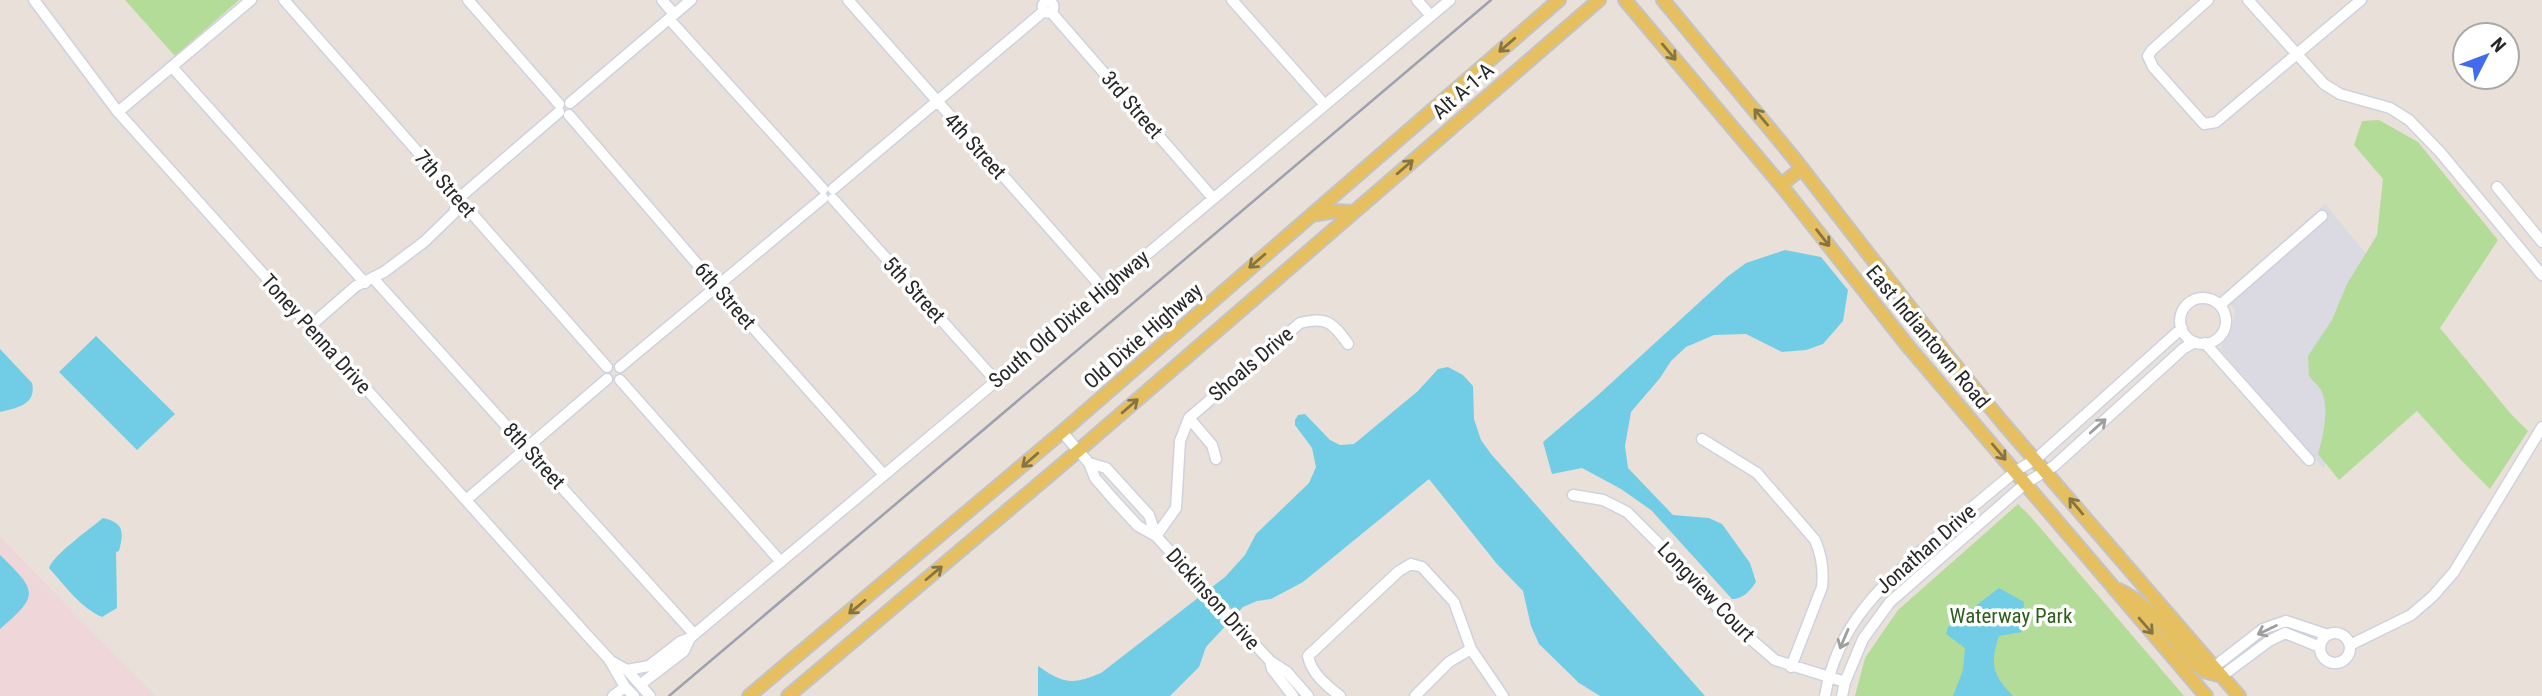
<svg xmlns="http://www.w3.org/2000/svg" width="2542" height="696" font-family="'Roboto Condensed',sans-serif">
  <style>
    .industrial { fill: #dbd9e1 }
    .medical { fill: #efd6d9 }
    .green { fill: #b3dc98 }
    .water { fill: #71cde5 }
    .lines { fill: none; stroke-linecap: round; stroke-linejoin: round }
    .minor-casing { stroke: #ced2df; stroke-width: 13 }
    .major-casing { stroke: #c3c3c3; stroke-width: 16 }
    .minor { stroke: #fff; stroke-width: 10 }
    .major { stroke: #e6c060; stroke-width: 12 }
    .rail { stroke: #9ca0b0; stroke-width: 2.5 }
    .oneway { stroke: #867444 }
    .oneway2 { stroke: #9e9e9e }
    .labels { text-anchor: middle; stroke-width: 7; stroke-linejoin: round; paint-order: stroke }
    .street-label { font-size: 21px; fill: #272727; stroke: #fff }
    .park-label { font-size: 21px; fill: #2e5d1d; stroke: #fff }
  </style>
  <rect width="100%" height="100%" fill="#e9e1d9"/>
  <path class="industrial" d="M2325 204 2374 263 2324 469 2220 349 2232 328 2235 311 2224 294Z"/>
  <path class="medical" d="M0 537 155 696H0Z"/>
  <path class="green" d="M125 0H239L175 56Z
    M2379 120 2418 142 2498 240 2440 328 2511 414 2528 431 2490 489 2461 460 2417 411 2339 480 2318 454C2323 437 2330 406 2321 390 2318 385 2312 380 2309 376L2308 356 2332 320 2347 284 2377 235 2383 179 2354 145 2362 121Z
    M2018 504 2030 516 2184 696H1855L1865 658 1898 610Z"/>
  <path class="water" d="M1785 250 1821 257 1848 290 1843 321 1823 344 1806 350 1782 352 1746 334 1714 335 1686 347 1671 361 1660 378 1631 412 1625 446 1628 468 1673 515 1709 518 1722 524 1750 563 1756 582C1750 591 1743 599 1732 599L1651 510 1621 489 1582 468 1552 474 1543 442 1597 396 1727 277 1746 263Z
    M96 336 175 414 137 450 59 372Z
    M0 349 32 383C37 405 16 408 0 412Z
    M1448 367 1463 375 1473 386 1474 419 1481 440 1491 454 1705 696H1600L1579 683 1539 644 1531 626 1523 591 1497 564 1429 479 1303 582 1271 599 1257 601 1243 607 1206 647 1199 667 1170 696H1038V666C1064 684 1072 685 1101 673L1225 577 1245 555 1256 534 1309 483 1316 467 1312 448 1295 425V420L1298 415 1305 414 1330 440 1340 445 1354 444 1418 391 1438 369Z
    M103 518C124 523 124 531 119 551L116 552 117 608 102 617C81 608 64 585 49 568 53 555 91 528 103 518Z
    M0 555C37 591 40 595 0 629Z
    M1999 588 2024 602 2022 632 1999 636C1990 664 1992 674 2013 696H1953L1963 670 1965 648 1946 634 1948 627Z"/>
  <g class="lines">
    <g class="minor-casing">
      <path id="minor" d="M34 0 118 112 586 634 609 659 625 687 634 696
        M284 0 607 367
        M468 0 559 104
        M662 0 674 14
        M848 0 1104 290
        M1232 0 1325 105
        M1417 0 1431 16
        M2208 0 2152 50 2148 56 2153 67 2204 124 2216 122 2361 0
        M2248 0 2324 84 2340 94 2390 108 2409 120 2440 152 2542 275
        M1042.5 7a5.5 5.5 0 1 1 11 0a5.5 5.5 0 1 1-11 0Z
        M1051 12 1212 197
        M669 19 823 189
        M173 68 365 283
        M570 103 691 0
        M118 112 251 0
        M569 115 717 287 884 475
        M2497 187 2542 242
        M833 189 1044 11
        M833 199 996 381
        M373 278 694 634
        M2180 321a23 23 0 1 1 46 0a23 23 0 1 1-46 0Z
        M2220 305 2322 216
        M309 327 356 286 384 272 424 242 454 213 458 199 559 112
        M2205 343 2309 460
        M620 367 823 198
        M620 380 781 562
        M1189 418 1212 445 1216 459
        M1062 432 1089 463 1095 478 1114 500 1138 526 1156 536 1270 661 1287 672 1308 696
        M1702 439 1757 473 1815 540C1822 556 1824 570 1822 587L1791 667
        M1089 463 1106 468 1149 515 1156 536
        M1573 495 1603 500 1627 512 1669 554 1730 621 1775 660 1845 682
        M466 500 607 379
        M1156 536 1176 508 1180 441 1189 418 1300 323C1327 316 1333 323 1348 344
        M2320 648a15 15 0 1 1 30 0a15 15 0 1 1-30 0Z
        M2350 645 2411 615 2433 596 2454 572 2542 427
        M609 660 627 670 650 696
        M1270 661 1272 669 1293 696
        M2214 667 2263 629 2286 621 2328 635
        M627 670 649 666 680 642 690 638 1450 0
        M2222 676 2269 641 2285 633 2320 647
        M641 684 684 651 690 638
        M613 696 625 687
        M1340 696C1327 686 1311 673 1308 656L1399 571 1411 564 1422 567 1454 602 1471 649 1503 696
        M1415 696 1449 662 1471 649
        M1825 696C1837 623 1884 583 1937 537 1963 515 1989 493 2016 471L2036 459 2182 328
        M1842 696 1845 682 1863 639 1890 602 2026 483 2054 466 2184 348 2195 342"/>
    </g>
    <g class="major-casing">
      <path id="major" d="M1625 0 1781 185 1907 345 2206 696
        M1663 0 1793 157 1947 355 2003 423 2239 696
        M1781 185 1802 168
        M1312 215 1335 211 1353 212
        M2119 590C2151 605 2172 638 2196 665L2204 671 2222 676
        M749 696 1062 432 1559 0
        M788 696 1078 451 1599 0"/>
    </g>
    <use href="#minor" class="minor"/>
    <use href="#major" class="major"/>
    <path class="rail" d="M669 696 1491 0"/>
  </g>
  <defs><path id="oneway-shaft" d="M-6 0H5M1.5-3L5.5 0L1.5 3" fill="none" stroke-width="1.6" stroke-linecap="round" stroke-linejoin="round" transform="scale(1.75)"/></defs>
  <g class="oneway">
    <use href="#oneway-shaft" transform="translate(1507 45) rotate(139)"/>
    <use href="#oneway-shaft" transform="translate(1669 52) rotate(50)"/>
    <use href="#oneway-shaft" transform="translate(1761 117) rotate(-130)"/>
    <use href="#oneway-shaft" transform="translate(1405 167) rotate(-41)"/>
    <use href="#oneway-shaft" transform="translate(1823 238) rotate(52)"/>
    <use href="#oneway-shaft" transform="translate(1257 261) rotate(139)"/>
    <use href="#oneway-shaft" transform="translate(1130 406) rotate(-41)"/>
    <use href="#oneway-shaft" transform="translate(1999 452) rotate(50)"/>
    <use href="#oneway-shaft" transform="translate(1030 460) rotate(139)"/>
    <use href="#oneway-shaft" transform="translate(2076 506) rotate(-130)"/>
    <use href="#oneway-shaft" transform="translate(934 573) rotate(-40)"/>
    <use href="#oneway-shaft" transform="translate(857 607) rotate(140)"/>
    <use href="#oneway-shaft" transform="translate(2146 626) rotate(49)"/>
  </g>
  <g class="oneway2">
    <use href="#oneway-shaft" transform="translate(2098 426) rotate(-42)"/>
    <use href="#oneway-shaft" transform="translate(2267 630) rotate(154)"/>
    <use href="#oneway-shaft" transform="translate(1844 639) rotate(113)"/>
  </g>
  <g class="labels">
    <g class="street-label">
      <text transform="translate(1463 91) rotate(-41)" y="7">Alt A-1-A</text>
      <text transform="translate(1132 105) rotate(49)" y="7">3rd Street</text>
      <text transform="translate(975 146) rotate(48)" y="7">4th Street</text>
      <text transform="translate(445 184) rotate(49)" y="7">7th Street</text>
      <text transform="translate(914 290) rotate(48)" y="7">5th Street</text>
      <text transform="translate(725 296) rotate(49)" y="7">6th Street</text>
      <text transform="translate(1069 319) rotate(-40)" y="7">South Old Dixie Highway</text>
      <text transform="translate(316 334) rotate(48)" y="7">Toney Penna Drive</text>
      <text transform="translate(1143 336) rotate(-41)" y="7">Old Dixie Highway</text>
      <text transform="translate(1928 337) rotate(50)" y="7">East Indiantown Road</text>
      <text transform="translate(1251 364) rotate(-40)" y="7">Shoals Drive</text>
      <text transform="translate(534 456) rotate(48)" y="7">8th Street</text>
      <text transform="translate(1926 549) rotate(-41)" y="7">Jonathan Drive</text>
      <text transform="translate(1706 592) rotate(46)" y="7">Longview Court</text>
      <text transform="translate(1213 599) rotate(48)" y="7">Dickinson Drive</text>
    </g>
    <g class="park-label">
      <text x="2011" y="623">Waterway Park</text>
    </g>
  </g>
  <g transform="translate(2486 56) rotate(48)"><circle r="33" fill="#ffffff" stroke="#a9a9a9" stroke-width="2"/>
  <path d="M0-5L12 26L0 18L-12 26Z" fill="#426bed"/>
  <text y="-10" font-size="19" font-weight="bold" text-anchor="middle" fill="#272727">N</text>
  </g>
</svg>
